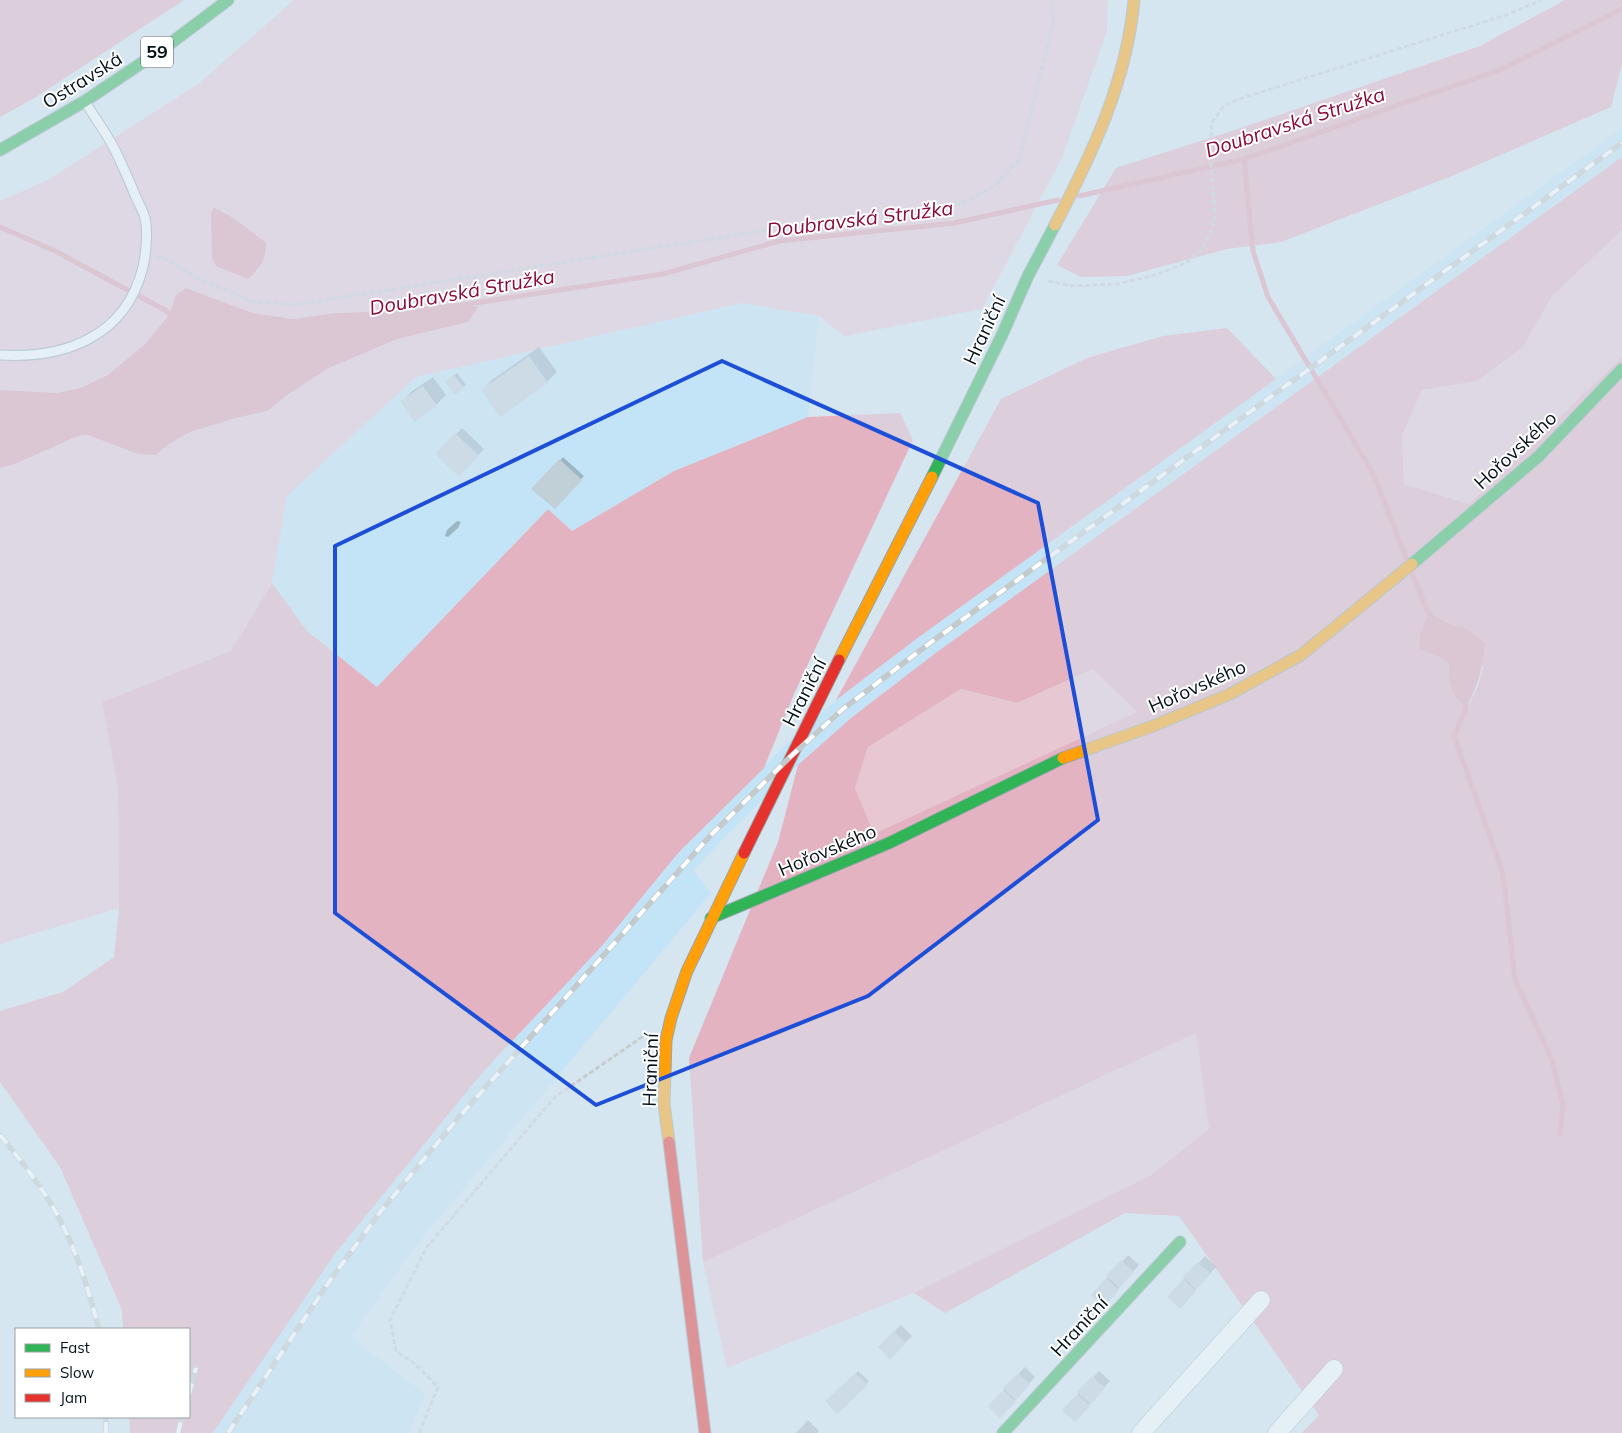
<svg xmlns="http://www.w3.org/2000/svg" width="1622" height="1433" font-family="Mulish,sans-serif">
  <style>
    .built { fill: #c3e4f6 }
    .green { fill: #e7c8d2; fill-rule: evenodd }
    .forest { fill: #e4b3c1; fill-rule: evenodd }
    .water { fill: #e2a0af }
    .shadow { fill: #0003 }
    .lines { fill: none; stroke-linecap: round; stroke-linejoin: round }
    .stream { stroke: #e2a0af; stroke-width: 5 }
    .building { fill: #c1cfd7 }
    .lane-casing { stroke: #97a5ad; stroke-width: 11 }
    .street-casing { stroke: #97a5ad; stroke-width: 19 }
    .fast-casing { stroke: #97a5ad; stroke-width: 13 }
    .slow-casing { stroke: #97a5ad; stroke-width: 13 }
    .jam-casing { stroke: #97a5ad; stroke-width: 13 }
    .path { stroke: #c8ccd0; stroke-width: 3; stroke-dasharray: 5 2.5; stroke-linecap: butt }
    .lane { stroke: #f9fbfd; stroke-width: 9 }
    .street { stroke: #f9fbfd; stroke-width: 18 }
    .fast { stroke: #30b455; stroke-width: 11 }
    .slow { stroke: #ff9f0a; stroke-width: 11 }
    .jam { stroke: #e5322d; stroke-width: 11 }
    .rail-casing { stroke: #c4c9cb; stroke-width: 5.5 }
    .rail { stroke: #fff; stroke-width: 4; stroke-dasharray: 11; stroke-linecap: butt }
    .marked { fill: none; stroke: #1d4ed8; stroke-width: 4; stroke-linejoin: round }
    .labels { text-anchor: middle; stroke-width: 4; stroke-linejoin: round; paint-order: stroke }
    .shield { fill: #fff; stroke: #505a5e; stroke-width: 1 }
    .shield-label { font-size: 18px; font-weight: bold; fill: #051319 }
    .street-label { font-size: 19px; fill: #051319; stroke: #fff }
    .water-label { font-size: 20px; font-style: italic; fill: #890d38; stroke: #fff }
  </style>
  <rect width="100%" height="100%" fill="#d6e6f0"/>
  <path class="built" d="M1622 128V157L933 655 851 718 798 765 718 844 694 871 711 893 415 1247 351 1337 425 1394 409 1433H213L334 1255 482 1073 601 947 679 852 782 748 836 700 919 637Z
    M742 303 819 316 808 417 674 471 572 531 548 509 377 687 307 631 272 583 287 496 416 377Z"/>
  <path class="green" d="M294 0H1108L1107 31 1062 158 982 309 844 336 819 316 742 303 416 377 287 496 272 583 231 651 102 702 118 788 119 908 0 944V468L15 464 78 436 88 435 138 454 156 455 169 444 190 432 236 418 267 411 290 393 329 368 397 339 467 322 390 311 336 313 293 319 253 313 186 288 176 295 169 315 145 344 108 375 83 387 58 393 0 390V201L48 180 198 84ZM223 210 231 218 266 243 267 250 257 272 212 258 211 213Z
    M1622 230V357L1469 504 1404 484 1402 435 1422 390 1477 381 1523 347 1552 296Z
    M1093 669 1138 712 874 835 855 788 868 747 961 689 1017 703Z
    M1196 1033 1209 1129 1151 1175 914 1293 727 1368 703 1262Z"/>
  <path class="forest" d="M0 0H184L33 99 0 117Z
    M1565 0H1622V64L1611 107 1452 176 1281 242 1227 249 1127 276 1081 277 1057 265 1116 168 1235 130 1480 46Z
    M1622 157V230L1552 296 1523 347 1477 381 1422 390 1402 435 1404 484 1469 504 1622 357V1433H1302L1319 1415 1179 1216 1125 1213 945 1313 914 1293 1151 1175 1209 1129 1196 1033 703 1262 689 1058 778 842 798 765 851 718 933 655ZM1434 616 1451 625 1466 628 1483 667 1478 686 1467 708C1453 695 1447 684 1449 664L1442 658ZM1093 669 1137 712 874 834 855 788 868 747 961 689 1017 703Z
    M1227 328 1276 379 919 637 836 700 1001 399 1087 358 1163 336Z
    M900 413 913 440 794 694 764 768 679 852 601 947 482 1073 334 1255 213 1433H130L129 1417H189V1329H123L122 1310 60 1167 0 1082V1011L63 992 114 957 119 908 118 788 102 702 231 651 272 583 307 631 377 687 548 509 572 531 674 471 808 417Z"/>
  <path class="water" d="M214 208C226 211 255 234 266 243 267 258 259 270 248 279L216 266 212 258 211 213Z
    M186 288 253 313 293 319 336 313 390 311 457 303 478 307 468 322 397 339 329 368 290 393 267 411 236 418 190 432 169 444 156 455 138 454 88 435 78 436 15 464 0 468V390L58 393 83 387 108 375 145 344 169 315 176 295Z
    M1435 616 1451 625 1466 628 1485 643C1482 671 1479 683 1466 708 1452 693 1447 686 1449 664L1442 658 1419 649 1421 633 1426 619Z"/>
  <path class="shadow" d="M539 347 557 372 547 382 482 390 492 380Z
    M457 373 466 385 463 387 450 378Z
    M433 377 446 395 436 405 402 401 412 391Z
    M462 428 484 449 459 475 437 454Z
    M563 457 584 476 555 507 533 489Z
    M457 521 461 522 458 528 448 537 445 536 447 530Z
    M1128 1255 1139 1265 1104 1305 1092 1295Z
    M1205 1256 1216 1267 1180 1307 1169 1296Z
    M901 1325 912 1336 890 1358 879 1347Z
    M1025 1367 1035 1377 1000 1417 990 1406Z
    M858 1371 869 1381 853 1399 847 1383Z
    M1099 1371 1110 1381 1075 1420 1064 1410Z
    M808 1420 819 1431 817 1433H796Z"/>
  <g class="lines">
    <path class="stream" d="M1244 159 1253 251 1268 297 1374 475 1406 558
      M1079 196 1244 159 1502 69 1622 9
      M0 227 53 250 165 310 174 319
      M462 305 663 274 779 241 954 223 1058 200
      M1413 575 1426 608 1435 622
      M1466 704V708L1454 736 1503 873 1515 979 1552 1060 1563 1105 1560 1134"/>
  </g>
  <path class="building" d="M529 356 548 383 500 417 481 390Z
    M454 375 464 388 455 395 445 381Z
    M423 386 437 406 414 422 400 401Z
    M455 433 479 456 459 477 435 454Z
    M559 459 582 480 555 509 531 489Z
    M1121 1260 1134 1272 1119 1287 1106 1276Z
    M1197 1262 1211 1274 1196 1289 1183 1277Z
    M1106 1278 1119 1290 1104 1307 1091 1295Z
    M1183 1279 1196 1291 1180 1309 1167 1297Z
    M894 1331 906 1343 890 1360 878 1347Z
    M855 1373 868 1385 837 1414 825 1401Z
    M1018 1373 1030 1384 1016 1400 1003 1388Z
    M1092 1376 1105 1388 1091 1404 1077 1392Z
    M1003 1390 1016 1402 1000 1418 988 1406Z
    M1077 1394 1090 1406 1075 1422 1062 1410Z"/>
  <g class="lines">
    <g class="lane-casing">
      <path id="lane" d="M0 355C66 359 126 336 143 267 146 254 148 231 145 218 142 208 136 199 133 190 127 176 121 162 114 148 106 133 95 118 86 103"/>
    </g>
    <g class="street-casing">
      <path id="street" d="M1141 1433 1261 1300
        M1277 1433 1334 1369"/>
    </g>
    <g class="fast-casing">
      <path id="fast" d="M0 150 85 101 167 46 228 0
        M932 477 1002 335 1028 276 1055 225
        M1412 564 1539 456 1622 369
        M711 918 889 843 1063 758
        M1003 1433 1180 1242"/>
    </g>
    <g class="slow-casing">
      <path id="slow" d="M1055 225C1092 154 1127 81 1134 0
        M839 660 932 477
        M1063 758 1153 726 1230 694 1301 655 1412 564
        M669 1142 664 1104 666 1040 671 1018 687 971 744 853"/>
    </g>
    <g class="jam-casing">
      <path id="jam" d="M744 853 839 660
        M669 1142 705 1433"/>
    </g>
    <path class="path" d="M156 256 161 257 200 279 250 301 294 305 786 227 961 204 995 186 1019 160 1054 19 1051 0
      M1048 281 1071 286 1117 284 1156 275 1186 263 1201 250 1211 232 1215 215 1210 151 1212 122 1224 106 1239 99 1509 14 1541 0
      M419 1433 438 1387 415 1364 396 1351 390 1320 427 1247 555 1097 645 1035"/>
    <use href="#lane" class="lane"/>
    <use href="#street" class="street"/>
    <use href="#fast" class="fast"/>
    <use href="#slow" class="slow"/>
    <use href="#jam" class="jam"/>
    <g class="rail-casing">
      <path id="rail" d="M0 1135C22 1162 44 1189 60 1220 78 1254 89 1292 99 1329
        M189 1394 196 1368
        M106 1433V1417
        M178 1433 182 1417
        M228 1433 331 1279 381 1211 459 1117 710 836 790 757 843 709 926 646 1622 143"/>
    </g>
    <use href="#rail" class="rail"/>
  </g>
  <path d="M0 0H1622V1433H0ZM722 361 1038 503 1098 820 868 996 596 1105 335 913V546Z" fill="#d6e6f0" fill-opacity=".55" fill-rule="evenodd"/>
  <path class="marked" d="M722 361 1038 503 1098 820 868 996 596 1105 335 913V546Z"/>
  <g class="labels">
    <rect class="shield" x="141" y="36.5" width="32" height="31" rx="4"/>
    <g class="shield-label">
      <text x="157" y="58">59</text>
    </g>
    <g class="street-label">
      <text transform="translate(82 80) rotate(-32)" y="7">Ostravská</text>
      <text transform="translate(984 330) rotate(-65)" y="7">Hraniční</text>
      <text transform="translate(1515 450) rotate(-43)" y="7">Hořovského</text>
      <text transform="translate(1197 686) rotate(-24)" y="7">Hořovského</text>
      <text transform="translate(804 692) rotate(-63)" y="7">Hraniční</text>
      <text transform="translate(827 850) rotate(-23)" y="7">Hořovského</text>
      <text transform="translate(650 1070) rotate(-88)" y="7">Hraniční</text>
      <text transform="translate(1079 1326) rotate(-47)" y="7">Hraniční</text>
    </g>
    <g class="water-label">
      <text transform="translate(1295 122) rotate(-18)" y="7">Doubravská Stružka</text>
      <text transform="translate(860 219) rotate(-7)" y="7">Doubravská Stružka</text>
      <text transform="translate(462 292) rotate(-10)" y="7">Doubravská Stružka</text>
    </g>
  </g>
  <rect x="15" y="1328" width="175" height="90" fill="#ffffff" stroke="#9ba1a3"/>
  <rect x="25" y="1344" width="25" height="8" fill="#30b455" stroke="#9ba1a3"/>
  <text x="60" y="1353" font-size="15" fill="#051319">Fast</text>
  <rect x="25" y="1369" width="25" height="8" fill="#ff9f0a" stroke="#9ba1a3"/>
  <text x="60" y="1378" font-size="15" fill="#051319">Slow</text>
  <rect x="25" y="1394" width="25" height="8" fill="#e5322d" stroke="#9ba1a3"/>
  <text x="60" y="1403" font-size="15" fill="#051319">Jam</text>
</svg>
